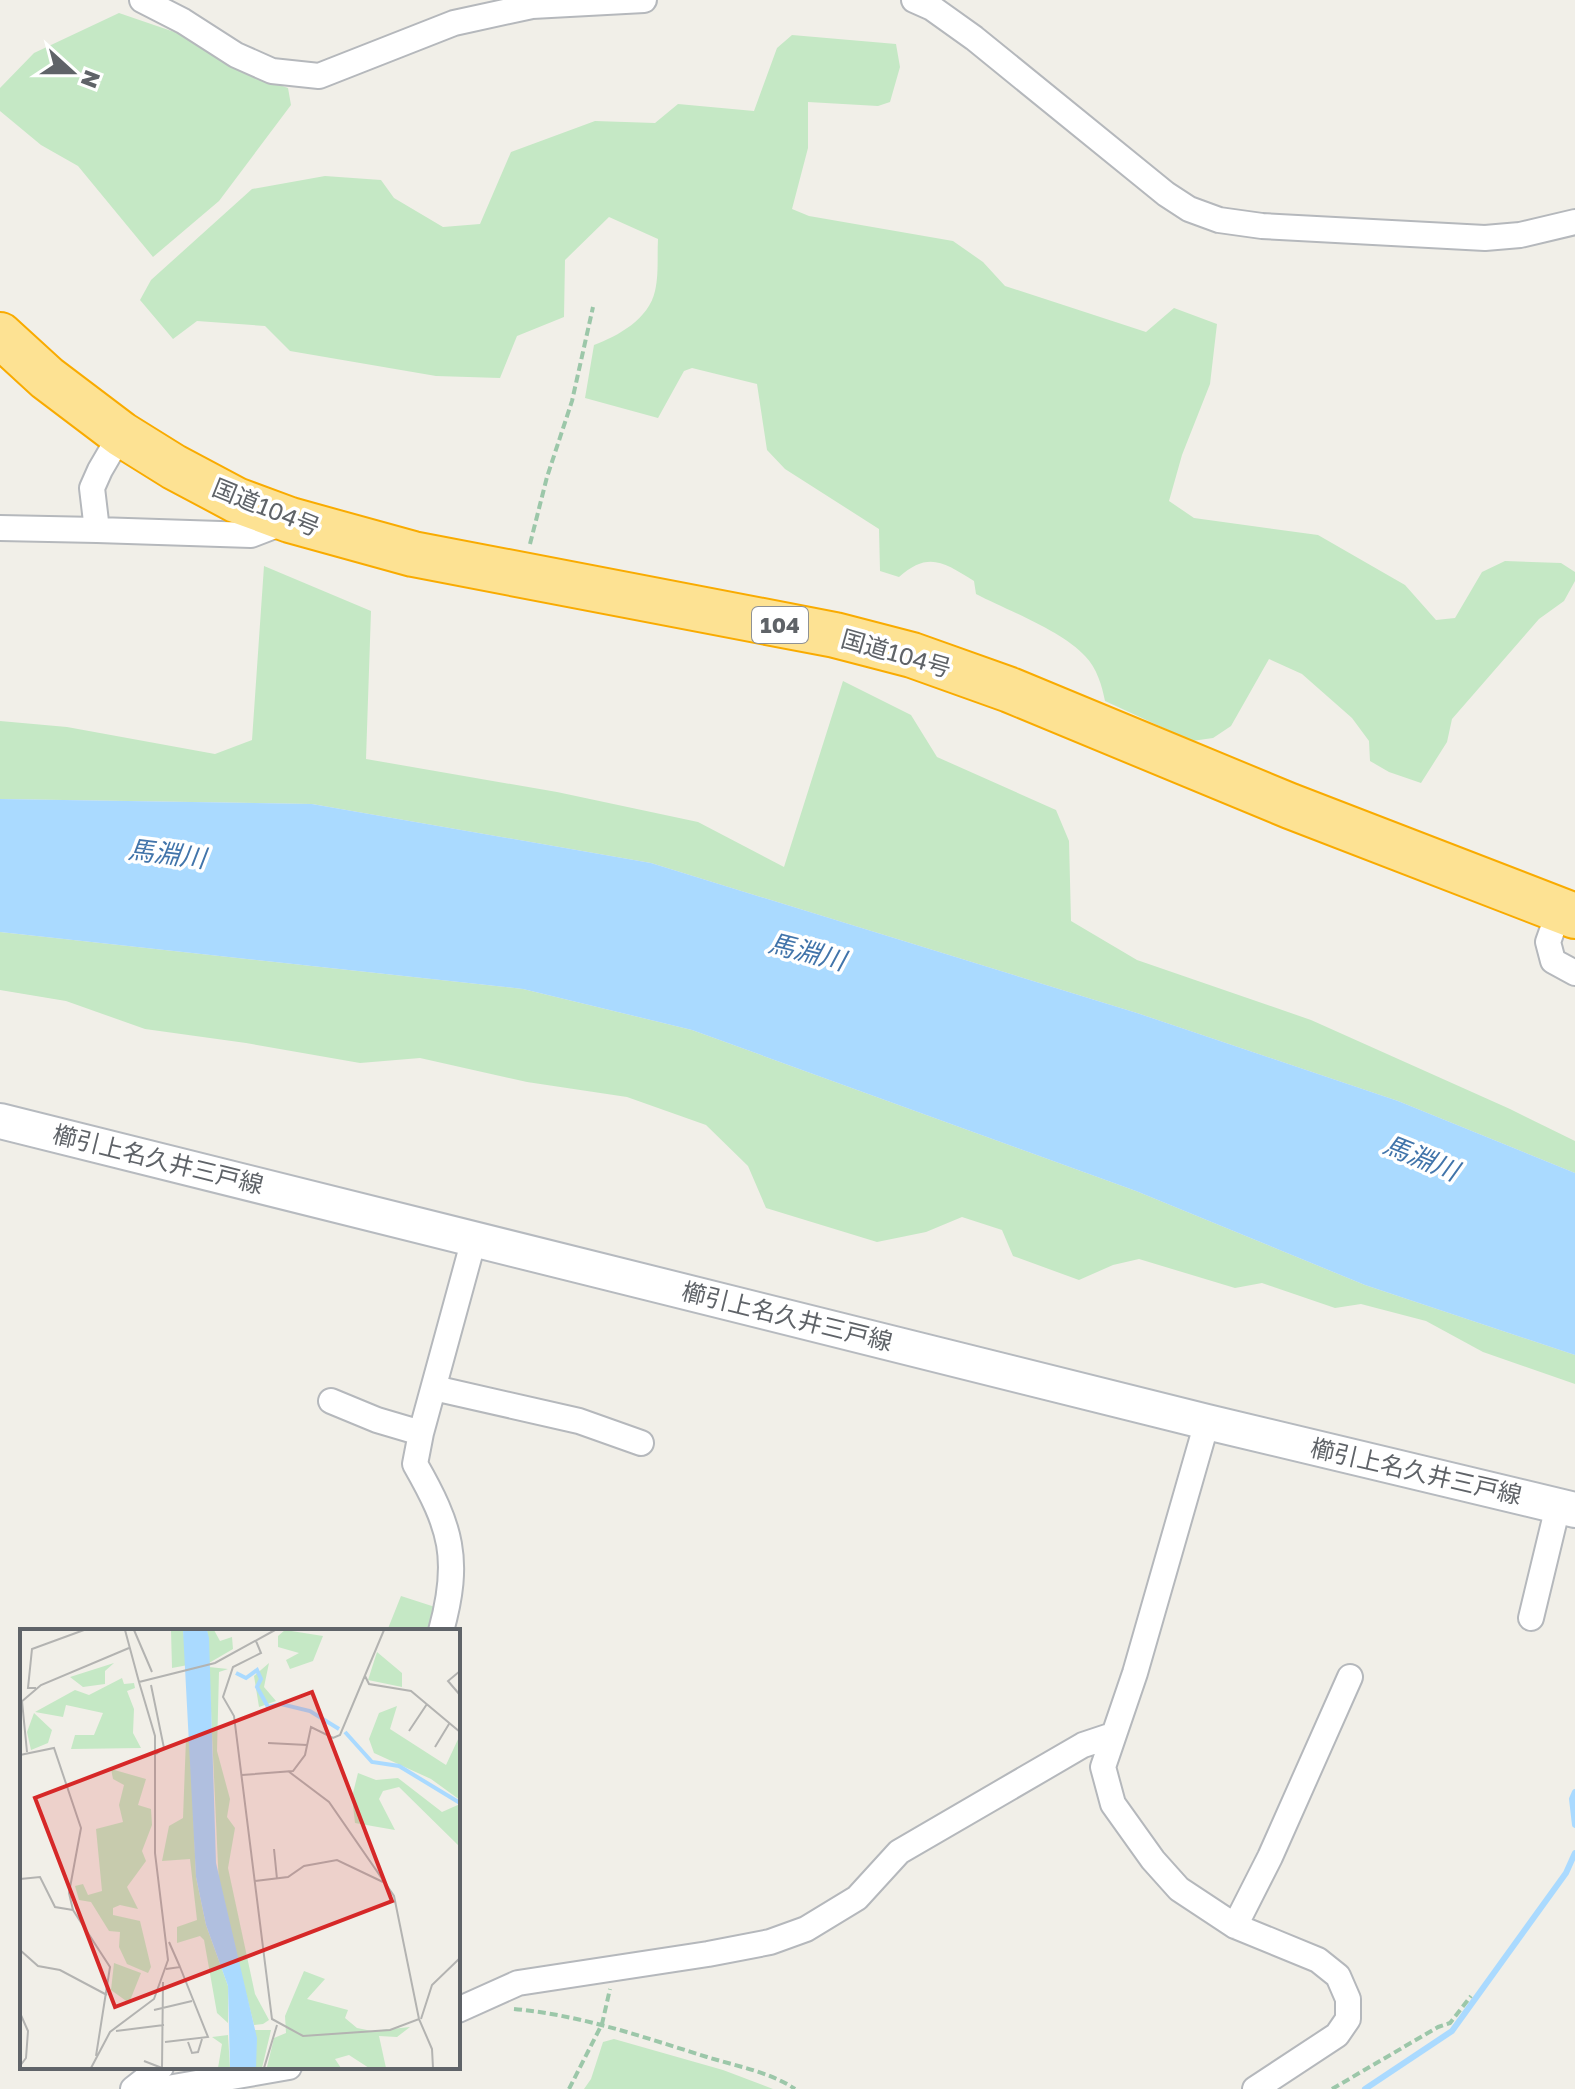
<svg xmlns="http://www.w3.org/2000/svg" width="1575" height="2089" font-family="'Golos Text','Noto Sans JP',sans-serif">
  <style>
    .green { fill: #c5e8c5 }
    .water { fill: #aadaff }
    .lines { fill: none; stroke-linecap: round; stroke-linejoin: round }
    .stream { stroke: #aadaff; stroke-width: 6 }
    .street-casing { stroke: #b5b8bc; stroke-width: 28 }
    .secondary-casing { stroke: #b6babf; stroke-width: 38 }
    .highway-casing { stroke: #f9ab00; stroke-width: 48 }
    .path { stroke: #9cc7a9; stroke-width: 4; stroke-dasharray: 8 4; stroke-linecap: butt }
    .street { stroke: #fff; stroke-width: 24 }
    .secondary { stroke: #fff; stroke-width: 34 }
    .highway { stroke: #fde293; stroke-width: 44 }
    .labels { text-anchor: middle; stroke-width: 7; stroke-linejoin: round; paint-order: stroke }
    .shield { fill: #fff; stroke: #8f9295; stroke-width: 2 }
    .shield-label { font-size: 22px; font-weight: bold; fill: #5f6368 }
    .street-label { font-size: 24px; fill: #5f6368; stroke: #fff }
    .water-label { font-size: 26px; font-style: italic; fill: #4174aa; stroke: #fff }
    .inset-river { fill: none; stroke: #aadaff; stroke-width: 4 }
    .inset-road { fill: none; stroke: #b3b3b1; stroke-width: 2 }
    .view { fill: #d62828; fill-opacity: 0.15; stroke: #d62828; stroke-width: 4 }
    .inset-edge { fill: none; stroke: #5f6368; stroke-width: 4 }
  </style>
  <rect width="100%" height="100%" fill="#f1efe8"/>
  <path class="green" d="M119 13 189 37 268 81 288 88 291 105 219 201 153 257 78 166 41 145 0 111V88L34 53Z
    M792 35 896 44 900 67 890 102 878 106 808 102V148L792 209 809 216 953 241 983 262 1005 286 1146 332 1174 308 1217 324 1210 384 1182 455 1169 501 1194 518 1318 535 1405 585 1436 620 1455 618 1482 572 1505 561 1561 563 1575 572V581L1564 601 1539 619 1452 719 1447 742 1421 783 1389 772 1370 761 1369 741 1352 718 1302 674 1269 659 1231 726 1213 738 1192 741 1105 701C1102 686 1097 668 1085 656 1062 631 1007 610 976 594L974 581C944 562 928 551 899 577L880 571 879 529 785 469 767 450 757 384 692 368 684 371 658 418 585 398 594 345C618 336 649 319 655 291 659 275 657 255 658 239L609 217 565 260 564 317 517 336 500 378 436 376 290 351 265 326 197 321 173 339 140 300 151 280 252 189 325 176 381 180 394 198 443 227 480 224 511 152 595 121 655 123 678 104 754 111 777 48Z
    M264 566 371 611 366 759 557 792 698 822 784 867 843 681 911 715 937 757 1056 810 1069 841 1071 921 1137 960 1311 1020 1510 1109 1575 1141V1173L1398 1101 1137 1013 651 863 312 804 0 799V721L67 727 215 754 252 740Z
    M0 932 523 989 692 1030 1136 1191 1365 1285 1575 1355V1384L1483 1352 1426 1321 1361 1304 1335 1308 1262 1283 1235 1288 1139 1259 1113 1265 1079 1280 1013 1256 1002 1230 962 1217 926 1232 877 1242 766 1208 748 1166 706 1125 627 1097 527 1082 420 1058 360 1063 246 1043 145 1029 66 1001 0 990Z
    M401 1596 435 1607 431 1631H387Z
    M614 2039 723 2070 773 2089H584L591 2079 603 2042Z"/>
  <path class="water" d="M0 799 312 804 651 863 1137 1013 1398 1101 1575 1173V1355L1365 1285 1136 1191 692 1030 523 989 0 932Z"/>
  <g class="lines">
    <path class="stream" d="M1575 1792 1572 1799 1575 1825
      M1365 2089 1452 2031 1566 1873 1575 1853"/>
    <g class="street-casing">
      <path id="street" d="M142 0 183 21 236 55 272 71 319 76 454 23 532 6 644 0
        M914 0 932 8 974 38 1166 194 1189 209 1219 220 1262 226 1485 238 1520 235 1575 222
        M0 528 97 530 92 488 100 470 121 434
        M97 530 251 535 290 520
        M1559 911 1548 942 1553 961 1575 973
        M434 1388 579 1421 641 1443
        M331 1401 377 1420 421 1433
        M1207 1422 1135 1673 1103 1767 1113 1804 1153 1860 1179 1889 1235 1926 1318 1960 1338 1976 1348 1999V2019L1337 2035 1255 2089
        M1531 1618 1558 1506
        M441 1631C461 1559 451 1527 415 1464L421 1433 474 1239
        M1235 1926 1270 1857 1350 1677
        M458 2010 518 1983 708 1954 770 1942 806 1929 857 1898 899 1852 1083 1745 1113 1735
        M133 2089 161 2067
        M162 2089 289 2067"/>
    </g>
    <g class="secondary-casing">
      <path id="secondary" d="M0 1121 1207 1422 1575 1510"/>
    </g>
    <g class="highway-casing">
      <path id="highway" d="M0 335 47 378 121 434 174 467 236 500 290 520 413 554 835 635 912 655 1010 690 1290 806 1575 916"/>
    </g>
    <path class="path" d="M530 544 547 477 572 401 593 307
      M514 2009C581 2015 643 2037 707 2057 736 2066 770 2072 795 2089
      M569 2089 602 2024 610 1989
      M1332 2089 1438 2027 1450 2023 1471 1996"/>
    <use href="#street" class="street"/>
    <use href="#secondary" class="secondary"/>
    <use href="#highway" class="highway"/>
  </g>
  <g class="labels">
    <rect class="shield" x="752" y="607" width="56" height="36" rx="6"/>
    <g class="shield-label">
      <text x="780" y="633">104</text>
    </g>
    <g class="street-label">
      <text transform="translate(266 508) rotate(22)" y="8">国道104号</text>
      <text transform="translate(896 654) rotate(16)" y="8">国道104号</text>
      <text transform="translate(158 1160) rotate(14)" y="8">櫛引上名久井三戸線</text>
      <text transform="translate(787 1317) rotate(14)" y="8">櫛引上名久井三戸線</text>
      <text transform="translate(1416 1472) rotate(13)" y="8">櫛引上名久井三戸線</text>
    </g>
    <g class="water-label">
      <text transform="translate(167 854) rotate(7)" y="9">馬淵川</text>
      <text transform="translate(807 952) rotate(14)" y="9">馬淵川</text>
      <text transform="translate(1421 1158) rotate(22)" y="9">馬淵川</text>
    </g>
  </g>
  <g transform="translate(20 1629)">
    <rect width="440" height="440" fill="#f1efe8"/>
    <path d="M151 1H163L168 36 152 39ZM187 1H194L200 12 212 8 213 20 189 34ZM265 1 303 7 293 32 270 40 266 31 279 24 258 18V7ZM357 23 382 44V58L348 51ZM94 34 85 42V55L63 58 50 48ZM249 34 244 58 256 72 239 78 234 47ZM189 38 208 40 199 43 197 122 210 170 207 188 215 199 208 239 235 365 249 391 243 395 234 396 199 258ZM102 49 104 55 114 54 115 59 107 62 114 80 113 104 121 119 51 120 55 106H74L83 84 46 76 43 88 15 83 55 61 69 66ZM377 77 370 100 426 136 440 106V171L411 150 354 124 349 110 359 84ZM14 84 32 101 28 114 11 121 7 103ZM170 108 176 248 186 296 208 357V394L197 384 184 311 180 307 157 314V298L177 291 170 230 142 232 149 197 163 189 166 109ZM91 140 126 150 118 176 131 180 132 196 122 222 126 232 107 258 118 280 100 276 93 279V286L120 292 131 338 128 344 107 335 99 318 100 303 89 302 71 273 59 271 55 257 63 255 68 266 82 262 76 200 103 193 99 176 104 156 93 150ZM338 144 356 151 378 149 422 183 440 175V218L379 158 363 162 359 170 375 201 335 194 332 168ZM94 334 121 344 109 374 91 361ZM284 342 305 350 287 370 328 381 325 389 337 399 352 402 390 398 377 408 359 407 366 439H349L329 426 315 430 321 439 247 438 254 409 266 404 265 387ZM235 401H251L242 439H236ZM208 406 210 439H198L202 415 192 408Z" fill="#c5e8c5"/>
    <path d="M163 1H187L189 9 196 234 237 409 236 439H210L208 357 186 296 176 248Z" fill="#aadaff"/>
    <path class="inset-river" d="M216 44 226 49 237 41 241 50 237 58 248 78 261 75 290 82 319 100M325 103 352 133 379 137 440 174"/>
    <path class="inset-road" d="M105 1 119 53M114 1 132 43M236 12 241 24 213 38 203 68 214 87 252 390 283 407 370 401 399 390 412 420 413 439M440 42 428 52 440 66M345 47 349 55 391 62 440 103M131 56 144 119 136 125M16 59H8L12 20 64 1M2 72 7 123M0 74 21 56 109 19M389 102 407 75M248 114 287 116M415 118 429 95M0 126 34 119 61 199 49 264 53 281 90 338 76 427M268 142 309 173 374 267 399 390M222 146 273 142 285 126 291 98 313 109 320 106 364 1M254 220 257 250M0 250 20 248 35 278 53 281M235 252 268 248 284 237 317 231 363 253M149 313 160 338M0 321 18 337 40 341 87 366M134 381 172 372M0 384 8 402 6 429 0 437M401 390 412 356 440 329M96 402 144 396M145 413 188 408 160 338 146 340M168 413 172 424 178 423 182 410M124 432 142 439 143 353M71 439 90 403 134 370 148 331 135 224V107L119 53 195 34 255 1M244 439 257 396"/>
    <path class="view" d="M292 63 372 272 95 378 15 169Z"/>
    <rect width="440" height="440" class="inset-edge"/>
  </g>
  <g transform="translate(72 72) rotate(111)" stroke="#ffffff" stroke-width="6" paint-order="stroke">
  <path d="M0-6L14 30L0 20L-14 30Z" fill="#5f6368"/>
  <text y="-12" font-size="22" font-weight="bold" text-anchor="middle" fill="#5f6368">N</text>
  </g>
</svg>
